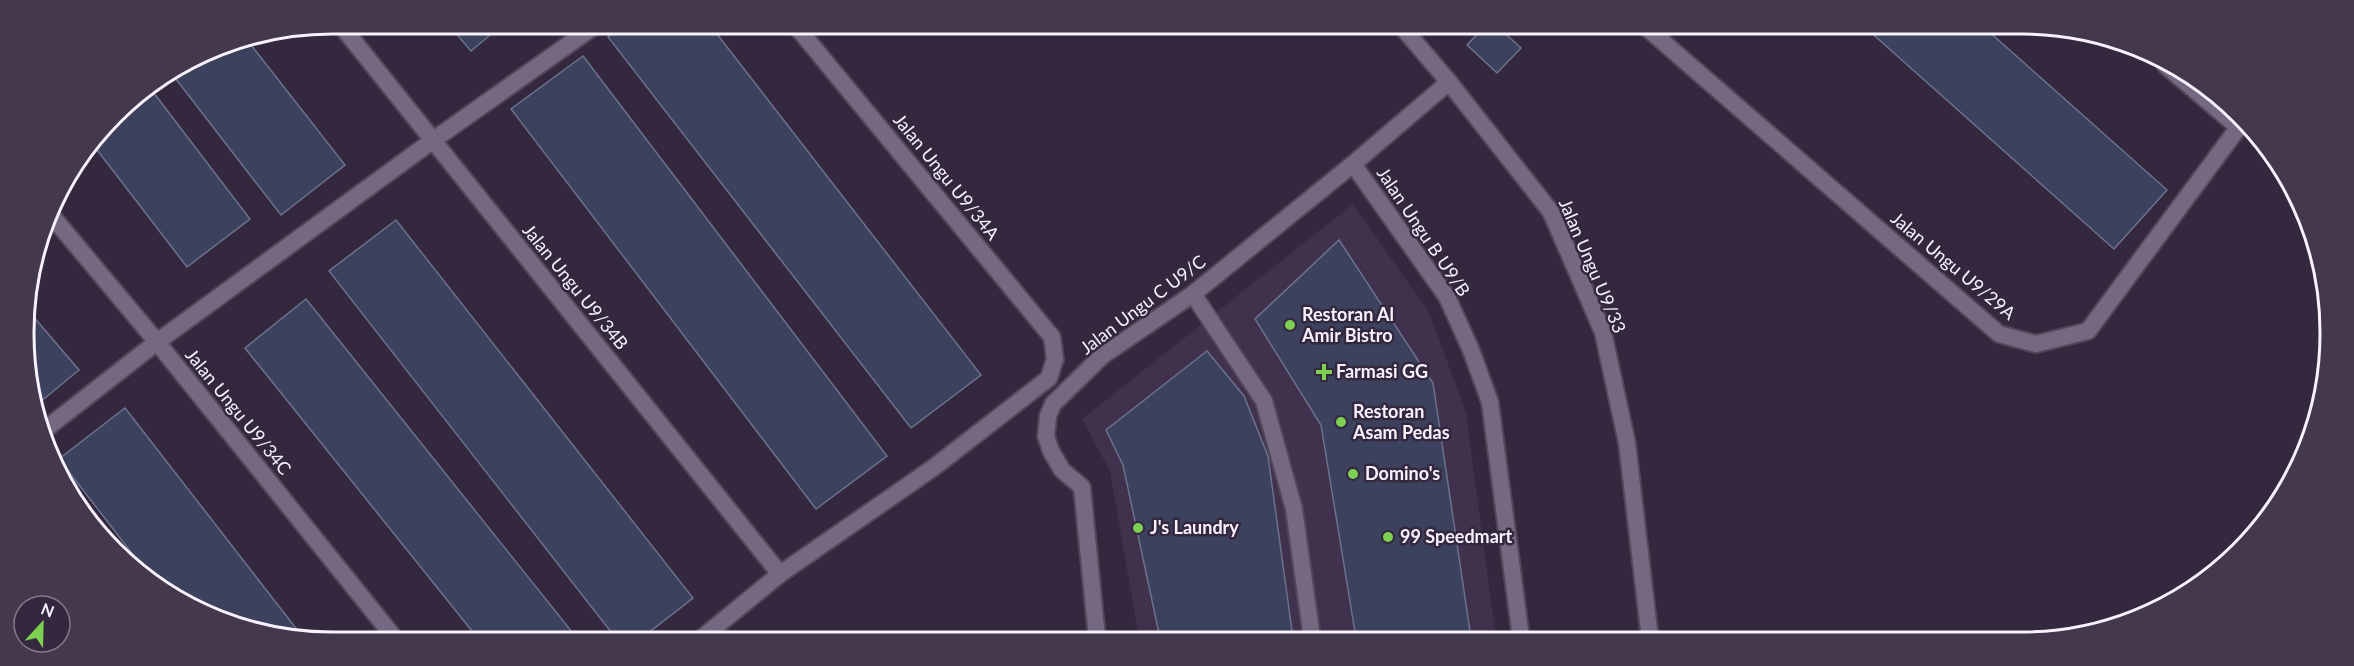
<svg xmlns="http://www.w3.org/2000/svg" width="2354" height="666" font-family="Lato,sans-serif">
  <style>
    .built { fill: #40314c }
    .building { fill: #3c425d; stroke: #6c728c; stroke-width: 1.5 }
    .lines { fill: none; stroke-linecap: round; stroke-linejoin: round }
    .service-casing { stroke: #514758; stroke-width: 20 }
    .minor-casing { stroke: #514758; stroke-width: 20 }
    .tertiary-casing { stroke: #514758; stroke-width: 20 }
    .service { stroke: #756881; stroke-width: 16 }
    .minor { stroke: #756881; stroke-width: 16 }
    .tertiary { stroke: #756881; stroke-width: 16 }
    .poi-dot { fill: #7ed053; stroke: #34283e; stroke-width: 2 }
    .labels { text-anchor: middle; stroke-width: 5; stroke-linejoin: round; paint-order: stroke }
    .street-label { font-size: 18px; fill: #f8f2fe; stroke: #34283e }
    .poi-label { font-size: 18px; font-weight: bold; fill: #f8f2fe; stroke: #34283e; text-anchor: start }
    .rim { fill: none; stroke: #f8f2fe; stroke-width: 3 }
  </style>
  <rect width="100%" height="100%" fill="#34283e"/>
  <path class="built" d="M1353 204 1429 312 1466 413 1496 638H1139L1110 471 1082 419Z"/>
  <path class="building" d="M448 24 502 25 471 51Z
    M624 25H710L981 375 911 428 608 37Z
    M1483 28H1499L1521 48 1497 73 1467 45Z
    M1867 29 1987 30 2167 190 2114 249Z
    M248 41 345 165 281 215 172 74 215 47Z
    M583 56 887 456 816 509 511 109Z
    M150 88 250 219 187 267 94 146 129 101Z
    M396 220 693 598 643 637H615L329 271Z
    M1339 240 1433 383 1471 638H1356L1321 425 1255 319Z
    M306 299 576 637 476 636 245 348Z
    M26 308 79 370 34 407 25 312Z
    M1207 351 1244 396 1268 456 1293 638H1160L1123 465 1106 430Z
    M125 408 302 636H273L178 600 148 574 59 459Z"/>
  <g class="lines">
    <g class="service-casing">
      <path id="service" d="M1193 294 1264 401 1294 509 1312 638
        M43 431 157 342 432 141 596 25
        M703 637 780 574 933 468 1049 378 1055 359"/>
    </g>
    <g class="minor-casing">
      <path id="minor" d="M340 24 780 574
        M796 26 1052 337 1055 359
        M1647 28 1999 334 2036 344 2088 331 2241 124
        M2165 65 2238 127
        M1353 164 1447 297 1471 350 1490 402 1521 638
        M51 215 157 342 393 636
        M1097 638 1082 487 1062 470 1051 451 1046 436 1048 416 1053 404 1102 356 1193 294 1353 164 1449 82"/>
    </g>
    <g class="tertiary-casing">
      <path id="tertiary" d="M1403 28 1449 82 1551 212 1603 332 1627 443 1650 639"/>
    </g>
    <use href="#service" class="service"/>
    <use href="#minor" class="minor"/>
    <use href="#tertiary" class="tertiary"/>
  </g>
  <g class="poi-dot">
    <circle cx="1290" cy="325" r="6"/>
    <path d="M1321 363h6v6h6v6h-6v6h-6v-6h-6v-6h6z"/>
    <circle cx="1341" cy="422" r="6"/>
    <circle cx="1353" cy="474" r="6"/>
    <circle cx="1138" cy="528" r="6"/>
    <circle cx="1388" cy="537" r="6"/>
  </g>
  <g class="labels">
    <g class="street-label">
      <text transform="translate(946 177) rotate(51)" y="6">Jalan Ungu U9/34A</text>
      <text transform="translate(1423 232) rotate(56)" y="6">Jalan Ungu B U9/B</text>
      <text transform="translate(1592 266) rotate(67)" y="6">Jalan Ungu U9/33</text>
      <text transform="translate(1953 266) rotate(40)" y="6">Jalan Ungu U9/29A</text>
      <text transform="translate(575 287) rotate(51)" y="6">Jalan Ungu U9/34B</text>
      <text transform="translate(1143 305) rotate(-37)" y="6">Jalan Ungu C U9/C</text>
      <text transform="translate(238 412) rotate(51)" y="6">Jalan Ungu U9/34C</text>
    </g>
    <g class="poi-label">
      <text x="1302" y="321">Restoran Al<tspan x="1302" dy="21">Amir Bistro</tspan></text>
      <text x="1336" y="378">Farmasi GG</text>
      <text x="1353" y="418">Restoran<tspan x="1353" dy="21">Asam Pedas</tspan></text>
      <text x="1365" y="480">Domino's</text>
      <text x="1150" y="534">J's Laundry</text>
      <text x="1400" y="543">99 Speedmart</text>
    </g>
  </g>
  <path d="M0 0H2354V666H0ZM332 34H2022A298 298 0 0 1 2320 332V334A298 298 0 0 1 2022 632H332A298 298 0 0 1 34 334V332A298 298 0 0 1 332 34Z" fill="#44384d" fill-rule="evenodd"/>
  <path class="rim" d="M332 34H2022A298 298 0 0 1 2320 332V334A298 298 0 0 1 2022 632H332A298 298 0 0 1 34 334V332A298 298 0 0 1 332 34Z"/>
  <g transform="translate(42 624) rotate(22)"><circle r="28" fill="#34283e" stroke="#82798b" stroke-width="1.5"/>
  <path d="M0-4.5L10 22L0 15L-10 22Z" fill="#7ed053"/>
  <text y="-9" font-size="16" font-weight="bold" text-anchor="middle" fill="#f8f2fe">N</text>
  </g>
</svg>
